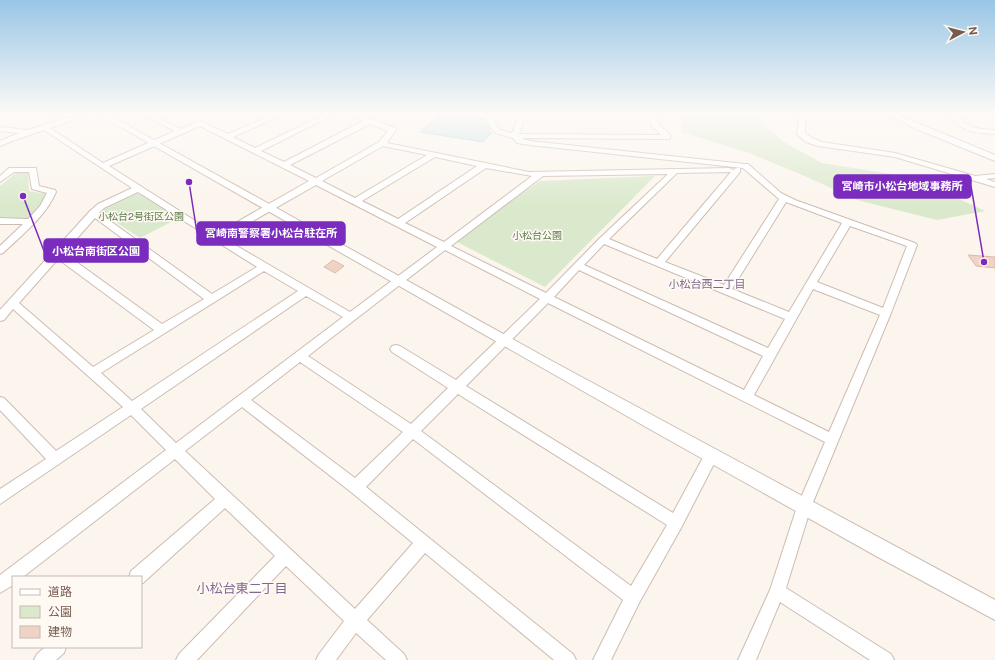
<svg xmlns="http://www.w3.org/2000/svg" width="995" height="660" font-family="'Public Sans','Noto Sans JP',sans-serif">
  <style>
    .green { fill: #dae9cc }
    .water { fill: #c2e2e4; stroke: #a9d2d5 }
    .building { fill: #efd3c7; stroke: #e0b9a8 }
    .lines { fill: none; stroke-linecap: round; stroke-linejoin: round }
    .minor-casing { stroke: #cdbcb3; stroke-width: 2 }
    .tertiary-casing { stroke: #cdbcb3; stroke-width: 2 }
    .minor { fill: #fff; fill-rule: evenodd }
    .tertiary { fill: #fff; fill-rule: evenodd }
    .labels { text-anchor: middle; stroke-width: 3; stroke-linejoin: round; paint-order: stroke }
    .park-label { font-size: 10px; fill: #5c7a4a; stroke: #fef9f3 }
    .neighbourhood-label { font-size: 11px; fill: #806990; stroke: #fef9f3 }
    .near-neighbourhood-label { font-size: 13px; fill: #806990; stroke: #fef9f3 }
    .leader { fill: none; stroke: #7b2cbf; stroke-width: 1.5 }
    .callout-dot { fill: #7b2cbf; stroke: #fef9f3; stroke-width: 1.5 }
    .callout { fill: #7b2cbf; stroke: #7b2cbf; stroke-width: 1.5 }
    .callout-label { font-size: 11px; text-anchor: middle; font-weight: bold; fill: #fff }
  </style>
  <rect width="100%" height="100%" fill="#fbf5ed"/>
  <path class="green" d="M680 114H754L782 141 822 163 891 174 922 182 985 211 937 220 857 200 807 177 752 154 682 132Z
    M17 172 28 173 29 191 46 194 47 197 27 219 0 217V186Z
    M655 176 545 287 453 240 540 181Z
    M136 194H141L179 218 140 238 102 213 103 210Z"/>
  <path class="water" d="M440 114 486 120 491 134 483 142 420 132Z"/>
  <path class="building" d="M968 255 995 257V268L976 266Z
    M333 260 344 266 335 273 324 267Z"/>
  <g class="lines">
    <g class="minor-casing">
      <path id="minor" d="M48 114C55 113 59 117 66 118 70 118 81 114 88 114L87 115 50 128 103 163 175 131 144 115 143 114H150L181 129 200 121 228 134 275 114H283L282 115 233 137 255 148 326 114H334L333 115 261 151 284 162 363 121 349 114H357L395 128 396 130 387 143 529 172 729 168 733 170 737 168H740V172L665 262 724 285 779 199 743 168 530 145 517 143 513 138 495 133 485 119 470 114H481L490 116 500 130 512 133 520 114H526L519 134 661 135 651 125 650 114H656L658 124 670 135V139L521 138 530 141 745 164H748L781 193 795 200 915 243 917 245 891 313 811 507 786 588 891 654 894 660H870L780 602 756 660H738L770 590 797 507 825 442 548 303 466 386 673 513 706 452 711 450 716 452 718 456 681 528 639 603 611 660H593L623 600 413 439 366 487 573 654 576 660H554L425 553 367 620 404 654 407 660H386L356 633 336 660H316L319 654 344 621 286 566 197 660H176L179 654 275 556 225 508 143 583H141V577H129L131 571 215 499 175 459 23 577H13V585L0 593V575L166 450 131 415 0 504V489L46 459 0 410V397L4 398 56 451 123 407 13 309 4 320 0 321V310L90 211 98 204 132 188 44 130 12 141 0 146V141L19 133 0 131V127L28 130 60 120ZM370 124 388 131 379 142 316 178 290 165ZM200 126 309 181 216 234 109 166ZM383 146 427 155 355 198 322 181ZM435 157 477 166 398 219 362 201ZM486 168 532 176 444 242 405 223ZM731 172 657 259 609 239 677 173ZM668 174 600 238 546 293 451 246 543 176ZM316 185 437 247 350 312 223 238ZM138 192 257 267 212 294 99 213 104 208ZM786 202 842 223 789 312 732 289ZM95 218 204 299 162 324 64 253ZM850 226 907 246 883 308 817 282ZM604 244 785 319 768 348 584 265ZM445 250 540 299 456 380 400 346 396 345 392 346 390 349 392 352 448 388 411 424 308 356ZM58 259 154 330 93 367 19 303ZM579 270 763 356 744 390 554 297ZM264 271 298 291 132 401 101 373ZM813 289 880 315 829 432 754 395ZM306 296 343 317 176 443 141 409ZM300 362 403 432 355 478 251 400ZM458 394 667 525 631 586 421 431ZM242 407 351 492 413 543 355 609 185 451Z
        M800 114H806L805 133 812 138 822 142 895 153 975 176 995 174V178L986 179 995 182V187L895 157 818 146 806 142 797 134Z
        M888 114H896L995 155V161L916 129Z
        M948 114H955C971 128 973 129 995 130V134C973 133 963 132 948 114Z
        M989 114H995V118Z
        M9 168H36L39 186 55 190 56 192C45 217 23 234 3 253L0 254V246L23 224H0V218L28 219 40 206 47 193 32 189 29 172H14L0 182V176Z
        M45 647H66L64 653 56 660H34L37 654Z"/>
    </g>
    <g class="tertiary-casing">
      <path id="tertiary" d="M98 114H107L552 361 995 600V620L876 556 653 431Z"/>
    </g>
    <use href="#minor" class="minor"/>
    <use href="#tertiary" class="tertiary"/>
  </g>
  <linearGradient id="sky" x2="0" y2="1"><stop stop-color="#99c6e6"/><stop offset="0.55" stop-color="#fdfaf7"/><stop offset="1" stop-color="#fdfaf7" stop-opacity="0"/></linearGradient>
  <rect width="995" height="206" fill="url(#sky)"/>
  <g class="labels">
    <g class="park-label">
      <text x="141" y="220">小松台2号街区公園</text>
      <text x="537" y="239">小松台公園</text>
    </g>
    <g class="neighbourhood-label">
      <text x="707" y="288">小松台西二丁目</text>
    </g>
    <g class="near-neighbourhood-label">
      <text x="242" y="593">小松台東二丁目</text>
    </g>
  </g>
  <path class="leader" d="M984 262L971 186M189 182L197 233M23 196L44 251"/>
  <g class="callout-dot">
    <circle cx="984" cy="262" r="4"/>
    <circle cx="189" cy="182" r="4"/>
    <circle cx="23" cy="196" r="4"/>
  </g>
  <g class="callout">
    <rect x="834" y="175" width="137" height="23" rx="4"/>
    <rect x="197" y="222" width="148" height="23" rx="4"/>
    <rect x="44" y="239" width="104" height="23" rx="4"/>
  </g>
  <g class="callout-label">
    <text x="902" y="190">宮崎市小松台地域事務所</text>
    <text x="271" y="237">宮崎南警察署小松台駐在所</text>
    <text x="96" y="255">小松台南街区公園</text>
  </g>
  <rect x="12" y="576" width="130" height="72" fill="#fef9f3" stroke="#c8bab2"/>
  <rect x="20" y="589" width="20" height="6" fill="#ffffff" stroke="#c8bab2"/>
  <text x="48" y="596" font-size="12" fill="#765b51">道路</text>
  <rect x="20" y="606" width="20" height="12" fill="#dae9cc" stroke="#c8bab2"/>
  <text x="48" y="616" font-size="12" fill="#765b51">公園</text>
  <rect x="20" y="626" width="20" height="12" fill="#efd3c7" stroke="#c8bab2"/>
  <text x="48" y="636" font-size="12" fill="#765b51">建物</text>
  <g transform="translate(963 32) rotate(83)" stroke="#fef9f3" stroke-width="3" paint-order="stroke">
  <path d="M0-3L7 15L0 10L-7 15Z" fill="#765b51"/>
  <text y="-6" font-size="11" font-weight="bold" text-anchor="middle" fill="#765b51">N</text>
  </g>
</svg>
